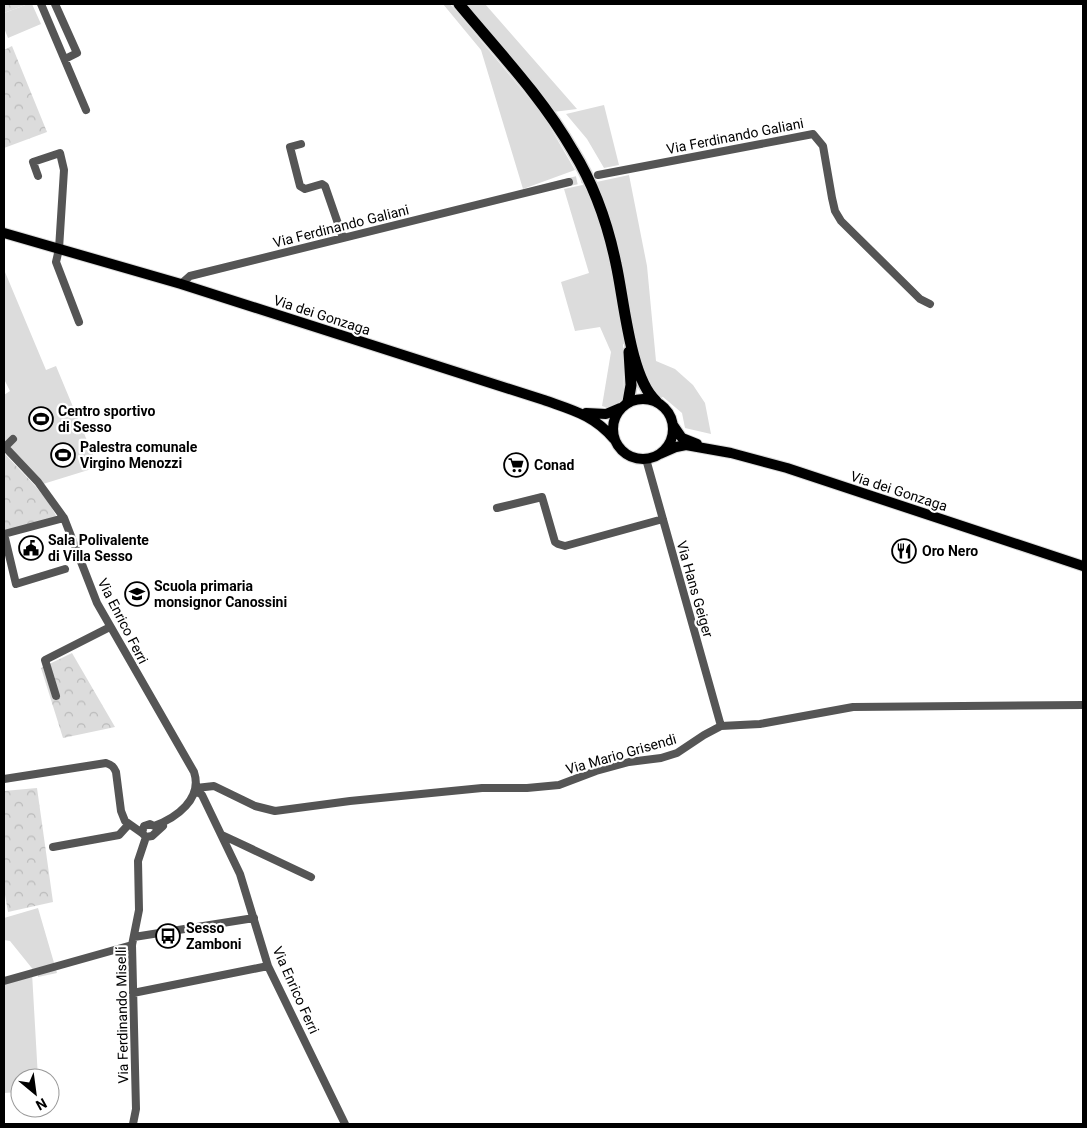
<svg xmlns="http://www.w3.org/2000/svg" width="1087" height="1128" font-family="Roboto,sans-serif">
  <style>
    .grass { fill: #dcdcdc }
    .forest { fill: url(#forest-crowns) }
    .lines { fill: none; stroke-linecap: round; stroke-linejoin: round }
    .minor-tunnel { stroke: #d9d9d9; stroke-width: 8; stroke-dasharray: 8 4; stroke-linecap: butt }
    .major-casing { stroke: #dbdbdb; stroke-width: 12 }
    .highway-casing { stroke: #dbdbdb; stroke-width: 14 }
    .minor { stroke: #555; stroke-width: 8 }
    .major { stroke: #000; stroke-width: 10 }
    .highway { stroke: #000; stroke-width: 11 }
    .labels { text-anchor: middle; stroke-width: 4.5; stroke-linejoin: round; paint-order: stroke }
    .street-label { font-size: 14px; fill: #000; stroke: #fff }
    .poi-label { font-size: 14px; font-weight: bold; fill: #000; stroke: #fff; text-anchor: start }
  </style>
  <defs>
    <pattern id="forest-crowns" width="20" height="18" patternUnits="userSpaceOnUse" patternTransform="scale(1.25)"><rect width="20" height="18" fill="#dcdcdc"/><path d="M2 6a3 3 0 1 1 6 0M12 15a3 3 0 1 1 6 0" fill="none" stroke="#bbb"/></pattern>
  </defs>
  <rect width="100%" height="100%" fill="#fff"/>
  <path class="grass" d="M28 4H32L41 24 8 38 4 28V13Z
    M443 4H450L543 115 575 170 523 189 481 50Z
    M464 4H485L577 109 553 112Z
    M604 105 619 165 604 168 587 139 566 114Z
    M629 175 647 266 656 361 675 369 693 385 705 403 711 434 685 428 682 413 663 397 654 396 646 382 635 343 623 344 624 402 611 409 602 406 611 352 600 327 575 331 561 282 589 273 564 189Z
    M5 272 46 370 56 366 98 467 43 484 4 443V395L10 391 4 379V273Z
    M38 908 57 973 38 977V971L32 973 38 1078H20V1092L4 1093V981L35 972 10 941 4 940V918Z"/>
  <path class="forest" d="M4 4H28L4 13Z
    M12 46 47 132 4 148V50Z
    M4 453C22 473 47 494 58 520L4 534Z
    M72 653 115 727 63 738 41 668Z
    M37 788 53 902 8 912 4 889V791Z"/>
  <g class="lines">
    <path class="minor-tunnel" d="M569 182 591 177"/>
    <g class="major-casing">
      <path id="major" d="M4 233 181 284 544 400C572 410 594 415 614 439
        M613 429a30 30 0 1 1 60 0a30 30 0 1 1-60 0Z
        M586 413 606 414 620 408
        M673 425 682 438 697 444
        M660 454 676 447 686 445 731 453 787 468 1083 566"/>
    </g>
    <g class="highway-casing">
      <path id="highway" d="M459 4C498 51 542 97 573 151 594 185 608 225 616 264 624 299 630 378 656 401
        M628 402 631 385 629 352"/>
    </g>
    <path class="minor" d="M41 4 86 110
      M55 4 77 53 65 59
      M301 144 290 147 300 186 305 189 322 184 325 186 343 238
      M598 175 813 134 823 146 832 198 835 211 841 221 920 299 930 304
      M38 176 33 162 60 153 64 170 59 249 56 262 79 322
      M181 284 190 276 569 182
      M4 446 38 482 64 518 97 603 194 772C203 799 176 818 154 826L150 824 144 826 142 833 146 837
      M5 447 13 439
      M646 459 721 726
      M497 508 542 497 555 542 558 544 565 546 663 519
      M4 534 16 584 65 569
      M4 534 64 518
      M56 696 45 660 110 627
      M4 779 106 763C112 765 114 767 116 772L121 811 125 821 142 833
      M196 788 214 786 255 806 275 811 350 801 482 788H527L559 785 596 771 629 762 661 758 677 753 704 735 721 726 760 724 853 707 1083 705
      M195 790 202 795 240 874 268 966 345 1124
      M222 835 311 877
      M146 837 152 836 163 826
      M53 847 119 835 129 824
      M134 937 254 918
      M4 981 132 945
      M133 993 268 966
      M133 1124 136 1109 132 945 139 910 138 861 146 837"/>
    <use href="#major" class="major"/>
    <use href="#highway" class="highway"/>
  </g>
  <defs>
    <g id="stadium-ring" transform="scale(1.25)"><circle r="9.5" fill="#fff" stroke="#000" stroke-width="1.5"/><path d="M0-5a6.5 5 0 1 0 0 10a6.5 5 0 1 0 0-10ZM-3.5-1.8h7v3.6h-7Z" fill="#000"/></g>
    <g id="supermarket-ring" transform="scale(1.25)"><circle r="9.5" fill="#fff" stroke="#000" stroke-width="1.5"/><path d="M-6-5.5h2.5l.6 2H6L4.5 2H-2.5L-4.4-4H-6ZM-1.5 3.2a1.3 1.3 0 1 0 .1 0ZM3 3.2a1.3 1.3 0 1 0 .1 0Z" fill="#000"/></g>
    <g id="civic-ring" transform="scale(1.25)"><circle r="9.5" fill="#fff" stroke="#000" stroke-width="1.5"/><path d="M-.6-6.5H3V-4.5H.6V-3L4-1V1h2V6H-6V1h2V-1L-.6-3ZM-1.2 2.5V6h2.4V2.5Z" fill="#000"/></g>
    <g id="restaurant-ring" transform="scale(1.25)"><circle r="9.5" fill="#fff" stroke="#000" stroke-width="1.5"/><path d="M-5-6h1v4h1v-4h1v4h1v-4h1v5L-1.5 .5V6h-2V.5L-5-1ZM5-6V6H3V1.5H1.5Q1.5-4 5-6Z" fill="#000"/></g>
    <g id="school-ring" transform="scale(1.25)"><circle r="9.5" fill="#fff" stroke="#000" stroke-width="1.5"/><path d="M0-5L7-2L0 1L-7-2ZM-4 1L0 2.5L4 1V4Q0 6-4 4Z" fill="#000"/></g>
    <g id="bus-ring" transform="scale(1.25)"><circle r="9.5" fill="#fff" stroke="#000" stroke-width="1.5"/><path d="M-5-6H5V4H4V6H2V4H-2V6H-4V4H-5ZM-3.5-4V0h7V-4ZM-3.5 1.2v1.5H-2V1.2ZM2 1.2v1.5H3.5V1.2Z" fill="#000"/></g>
  </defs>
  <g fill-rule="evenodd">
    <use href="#stadium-ring" x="41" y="419"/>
    <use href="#stadium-ring" x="63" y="455"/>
    <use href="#supermarket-ring" x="516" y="465"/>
    <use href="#civic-ring" x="31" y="548"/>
    <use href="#restaurant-ring" x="904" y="551"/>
    <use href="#school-ring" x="137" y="594"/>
    <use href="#bus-ring" x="168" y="936"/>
  </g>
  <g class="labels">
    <g class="street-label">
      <text transform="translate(735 136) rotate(-11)" y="5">Via Ferdinando Galiani</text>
      <text transform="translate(341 226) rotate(-14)" y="5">Via Ferdinando Galiani</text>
      <text transform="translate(322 315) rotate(18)" y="5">Via dei Gonzaga</text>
      <text transform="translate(899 491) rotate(18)" y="5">Via dei Gonzaga</text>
      <text transform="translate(695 589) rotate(74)" y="5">Via Hans Geiger</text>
      <text transform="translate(123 621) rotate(63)" y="5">Via Enrico Ferri</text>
      <text transform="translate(621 754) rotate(-16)" y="5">Via Mario Grisendi</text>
      <text transform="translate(296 990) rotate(66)" y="5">Via Enrico Ferri</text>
      <text transform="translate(122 1015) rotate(-91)" y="5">Via Ferdinando Miselli</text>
    </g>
    <g class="poi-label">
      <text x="58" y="416">Centro sportivo<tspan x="58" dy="16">di Sesso</tspan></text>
      <text x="80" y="452">Palestra comunale<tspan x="80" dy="16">Virgino Menozzi</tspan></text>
      <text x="534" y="470">Conad</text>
      <text x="48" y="545">Sala Polivalente<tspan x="48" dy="16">di Villa Sesso</tspan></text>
      <text x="922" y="556">Oro Nero</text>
      <text x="154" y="591">Scuola primaria<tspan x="154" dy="16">monsignor Canossini</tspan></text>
      <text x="186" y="933">Sesso<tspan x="186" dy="16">Zamboni</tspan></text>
    </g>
  </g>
  <rect width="1087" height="1128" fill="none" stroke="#000000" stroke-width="10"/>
  <g transform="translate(35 1093) rotate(151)"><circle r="24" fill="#ffffff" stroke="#999999"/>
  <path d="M0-4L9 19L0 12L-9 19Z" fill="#000000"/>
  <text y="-8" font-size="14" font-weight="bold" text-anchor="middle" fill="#000000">N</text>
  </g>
</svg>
